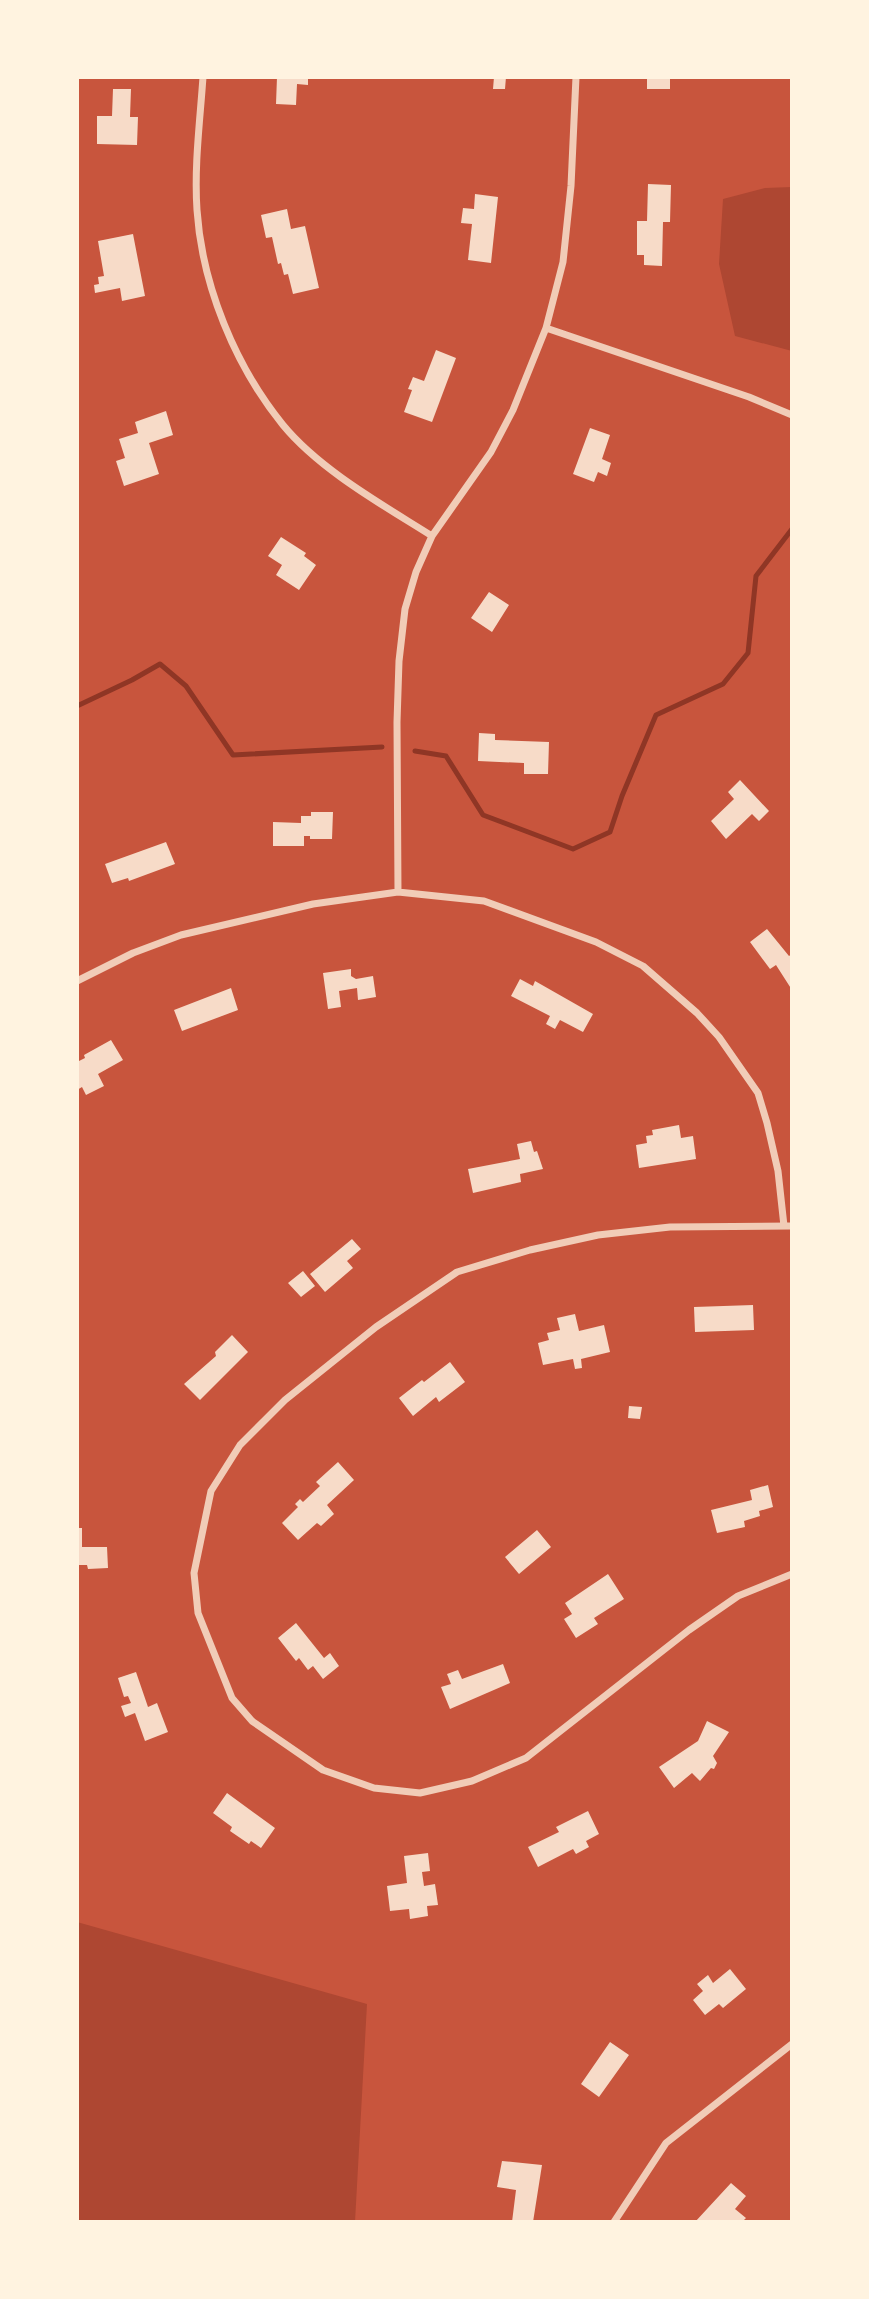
<svg xmlns="http://www.w3.org/2000/svg" width="869" height="2299" font-family="'Varela Round',sans-serif">
  <style>
    .green { fill: #ae4732 }
    .lines { fill: none; stroke-linecap: round; stroke-linejoin: round }
    .stream { stroke: #8f3625; stroke-width: 5 }
    .building { fill: #f7dbc8 }
    .minor { stroke: #f1ccb7; stroke-width: 7 }
  </style>
  <rect width="100%" height="100%" fill="#c8553d"/>
  <path class="green" d="M792 187V351L735 336 719 264 723 199 765 188Z
    M77 1922 367 2004 355 2222H77Z"/>
  <g class="lines">
    <path class="stream" d="M77 706 132 680 160 664 186 686 233 755 382 747
      M415 751 446 756 483 815 573 849 610 832 622 796 656 715 723 684 748 653 756 576 792 529"/>
  </g>
  <path class="building" d="M277 77H308V85L297 84 296 105 276 104Z
    M494 77H506L505 89H493Z
    M647 77H670V89H647Z
    M113 89H131L130 117H138L137 145 97 144V116H112Z
    M648 184 671 185 670 222H663L662 266 644 265V255H637V221H647Z
    M475 194 498 197 491 263 468 260 472 224 461 223 463 208 474 209Z
    M287 209 291 229 305 226 319 288 293 294 288 274 284 275 281 263 278 264 272 237 266 238 261 215Z
    M133 234 145 296 122 301 120 288 95 293 94 285 99 284 98 277 104 276 98 241Z
    M436 350 456 358 432 422 404 412 412 390 408 389 413 377 424 381Z
    M166 411 173 435 149 443 159 474 124 486 116 461 125 458 119 439 138 433 135 422Z
    M590 428 610 435 602 459 611 463 607 476 598 472 594 482 573 474Z
    M281 537 306 553 304 556 316 565 299 590 276 575 282 565 268 556Z
    M489 592 509 605 492 632 471 618Z
    M479 733 495 734V740L549 742 548 774H524V763L478 761Z
    M740 780 769 811 759 821 752 814 726 839 711 821 734 799 728 792Z
    M311 812H333L332 839H310V836H304V846H273V822L301 823V816H311Z
    M166 842 175 864 129 881 128 878 112 883 105 864Z
    M767 929 789 956 792 954V990L776 965 770 969 750 942Z
    M351 969V976L356 979 373 976 376 997 358 1000 357 988 339 991 341 1007 328 1009 323 973Z
    M520 979 533 986 535 981 593 1014 583 1032 560 1020 555 1029 546 1024 550 1016 511 996Z
    M231 988 238 1010 182 1031 174 1010Z
    M111 1040 123 1060 98 1074 104 1086 86 1095 82 1087 77 1090V1062L85 1058 84 1055Z
    M679 1125 681 1138 693 1136 696 1159 639 1168 636 1145 647 1143 646 1136 653 1135 652 1130Z
    M531 1141 534 1152 537 1151 543 1169 520 1174 521 1182 473 1193 468 1169 520 1159 517 1144Z
    M352 1239 361 1249 347 1261 353 1268 325 1292 310 1274Z
    M303 1271 315 1286 301 1297 288 1283Z
    M753 1305 754 1330 695 1332 694 1307Z
    M575 1314 579 1331 604 1325 610 1352 581 1359 582 1368 575 1369 573 1359 543 1365 538 1343 549 1340 547 1333 560 1330 557 1318Z
    M232 1335 248 1352 200 1400 184 1384 216 1356 215 1352Z
    M450 1362 465 1382 439 1402 436 1397 413 1416 399 1398 422 1380 424 1382Z
    M629 1406 642 1407 640 1419 628 1418Z
    M338 1462 354 1480 327 1505 334 1514 321 1526 317 1523 298 1540 282 1523 298 1507 295 1504 300 1499 303 1502 320 1486 316 1482Z
    M768 1485 773 1507 759 1511 760 1516 744 1521 745 1527 717 1533 711 1510 752 1500 750 1490Z
    M77 1528H82V1547H107L108 1568 88 1569 87 1565H77Z
    M537 1530 551 1547 519 1574 505 1557Z
    M608 1574 624 1599 594 1618 598 1624 576 1638 564 1619 572 1614 565 1603Z
    M296 1623 324 1658 330 1653 339 1666 323 1679 313 1666 308 1670 299 1658 296 1661 278 1638Z
    M503 1664 510 1683 450 1709 441 1687 451 1684 447 1674 458 1670 462 1679Z
    M136 1672 148 1707 157 1703 168 1732 145 1741 135 1713 125 1717 121 1706 131 1703 128 1696 124 1697 118 1678Z
    M707 1721 729 1732 713 1756 717 1763 714 1769 711 1768 700 1781 692 1773 674 1788 659 1767 698 1741Z
    M227 1793 275 1828 261 1848 251 1841 249 1844 230 1831 232 1827 213 1813Z
    M588 1811 599 1834 586 1841 589 1847 576 1854 573 1849 538 1867 528 1847 559 1832 556 1827Z
    M428 1853 430 1871 422 1872 424 1886 435 1884 438 1905 427 1906 428 1916 410 1919 409 1909 390 1911 387 1886 407 1883 404 1856Z
    M730 1969 746 1989 723 2008 719 2004 705 2015 693 2000 703 1991 697 1984 708 1975 713 1983Z
    M610 2042 629 2055 599 2097 581 2084Z
    M502 2161 542 2165 533 2222H512L516 2190 497 2187Z
    M731 2183 746 2196 735 2209 746 2218 742 2222H729L726 2220 724 2222H695Z"/>
  <g class="lines">
    <path class="minor" d="M203 77C200 121 194 166 197 210 202 285 235 366 283 425 320 470 383 505 432 536
      M546 328 749 397 792 415
      M398 892 397 722 399 661 405 609 416 572 432 536 491 452 513 410 546 328 563 262 571 186 576 77
      M77 981 133 953 181 935 313 904 398 892 484 901 596 942 643 966 697 1013 719 1037 758 1093 767 1123 778 1171 784 1226
      M792 1226 670 1227 598 1235 530 1250 457 1272 376 1327 285 1400 240 1445 211 1491 194 1573 198 1613 232 1698 252 1721 323 1770 374 1788 420 1793 472 1781 526 1758 689 1630 738 1596 792 1574
      M614 2222 666 2143 792 2044"/>
  </g>
  <rect width="869" height="2299" fill="none" stroke="#fff3e0" stroke-width="158"/>
</svg>
